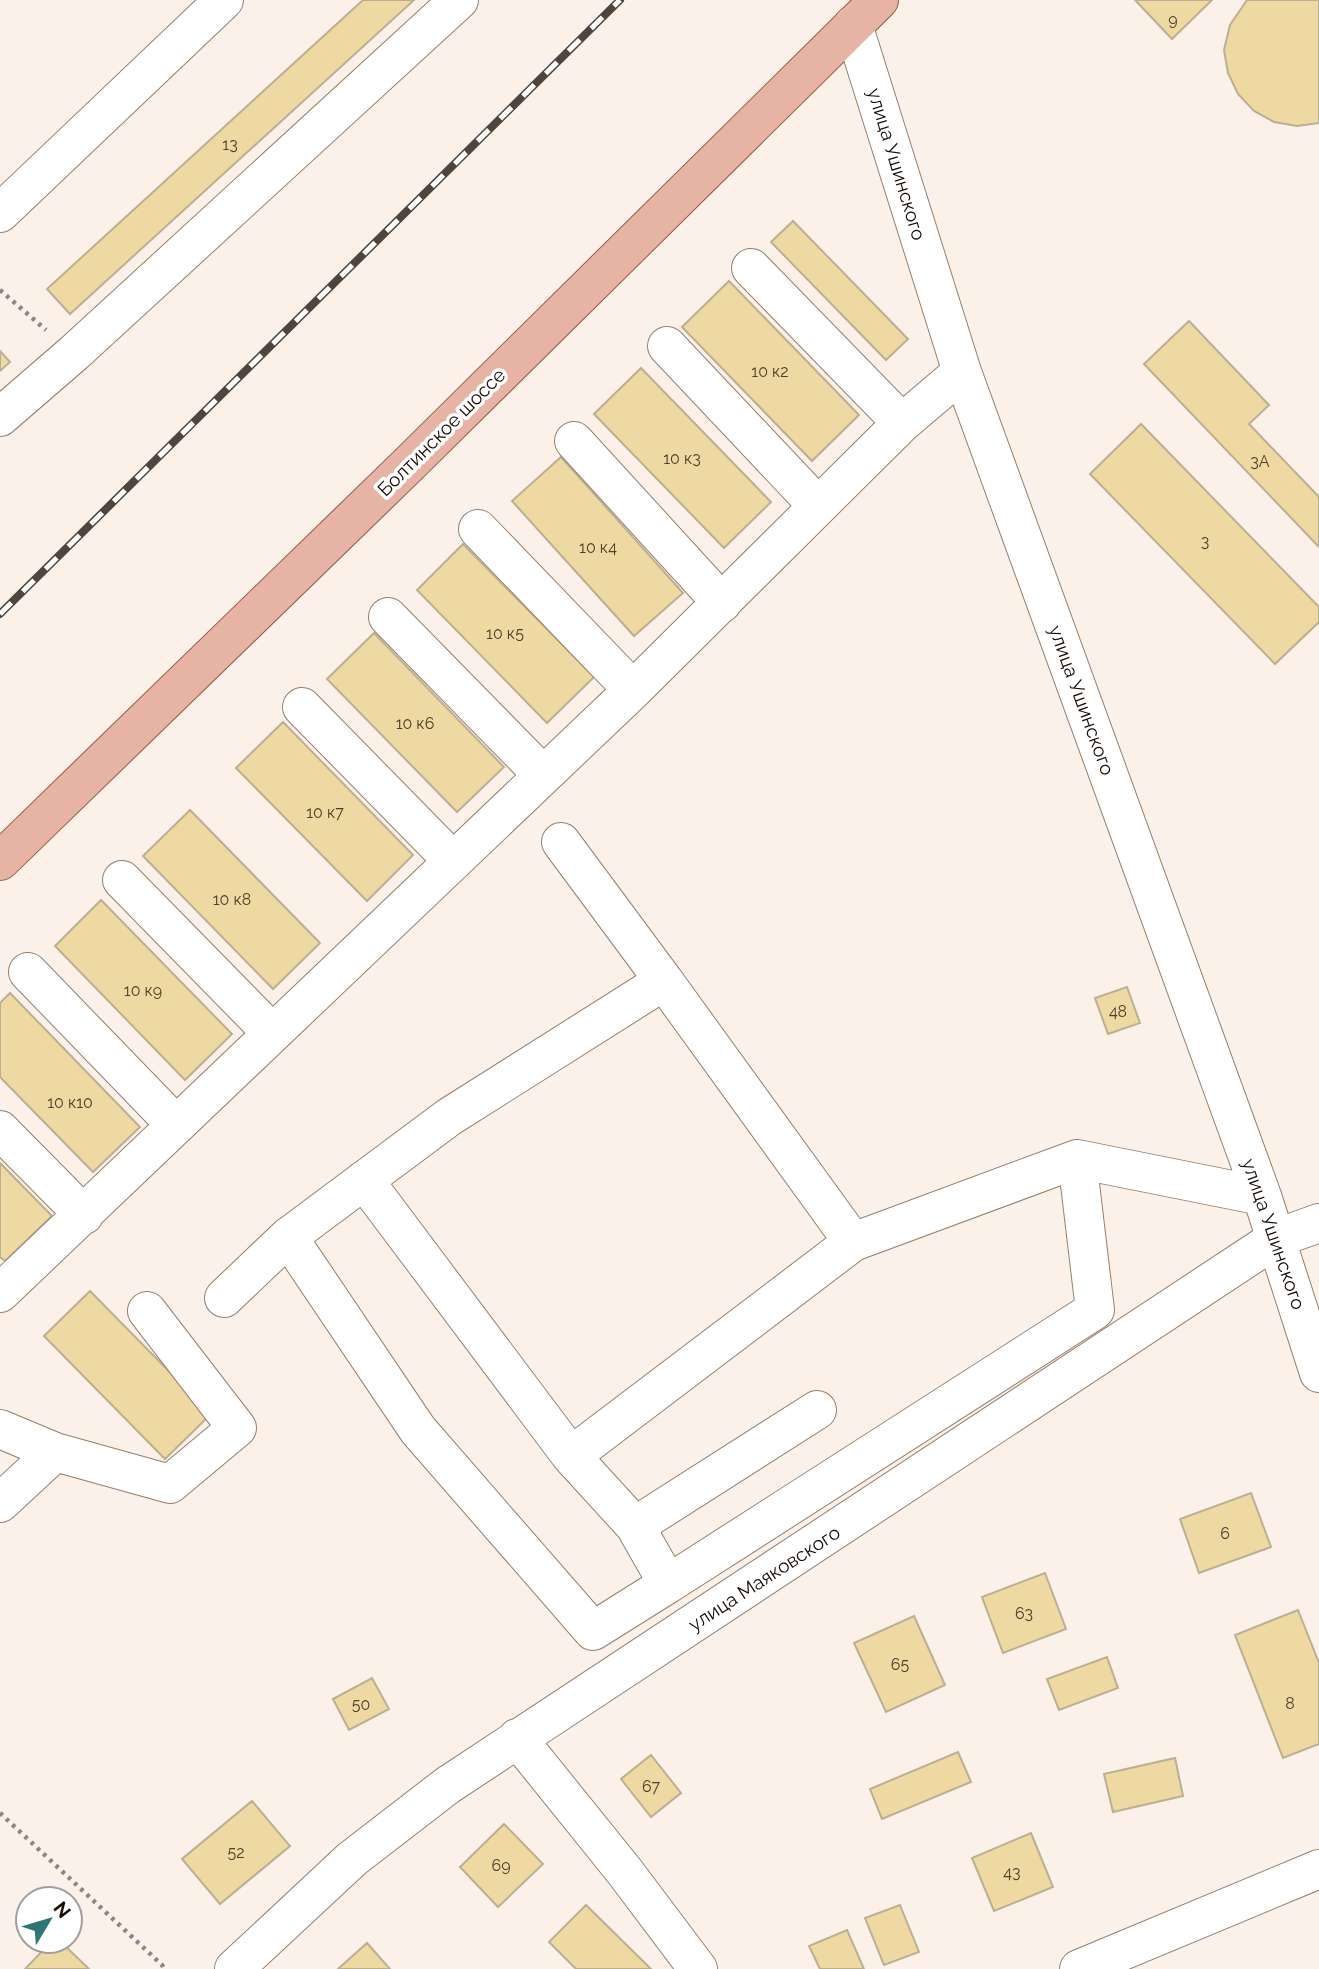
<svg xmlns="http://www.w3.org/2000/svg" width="1319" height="1969" font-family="Raleway,sans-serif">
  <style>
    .building { fill: #efd9a2; stroke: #bbaf93; stroke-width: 2 }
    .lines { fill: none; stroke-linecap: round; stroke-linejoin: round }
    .minor-casing { stroke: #977f6b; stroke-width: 40 }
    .major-casing { stroke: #935845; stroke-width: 40 }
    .path { stroke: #8e857d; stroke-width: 4.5; stroke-dasharray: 3.5 5; stroke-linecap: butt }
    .minor { stroke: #fff; stroke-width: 38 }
    .major { stroke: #e6b3a4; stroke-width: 38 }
    .rail-casing { stroke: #4e453e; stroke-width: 8 }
    .rail { stroke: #fff; stroke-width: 5; stroke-dasharray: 16; stroke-linecap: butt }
    .labels { text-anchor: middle; stroke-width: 7; stroke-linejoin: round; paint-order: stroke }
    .number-label { font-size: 16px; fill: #4c402d }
    .street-label { font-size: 19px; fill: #160d06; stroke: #fff }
  </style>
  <rect width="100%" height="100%" fill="#fbf1e8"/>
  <path class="building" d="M363 0H414L70 314 47 289Z
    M1135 0H1212L1172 39Z
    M1247 0H1319V123L1297 126 1274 122 1254 111 1238 94 1228 73 1224 50 1230 25Z
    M793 221 908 339 886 360 771 242Z
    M729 281 859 415 812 461 682 327Z
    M1189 321 1269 405 1249 424 1319 497V547L1144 364Z
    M0 351 10 362 0 371Z
    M641 368 771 502 724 548 594 414Z
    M1141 424 1319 607V622L1275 664 1090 474Z
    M561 457 683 593 634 636 512 501Z
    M463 544 594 677 547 723 417 590Z
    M374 633 504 767 457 812 327 679Z
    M283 722 413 855 367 901 236 768Z
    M190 810 320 943 273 989 143 856Z
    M101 900 232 1034 185 1080 55 946Z
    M1127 987 1140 1023 1108 1034 1095 998Z
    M10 993 140 1127 93 1172 0 1077V1003Z
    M0 1163 52 1216 5 1261 0 1257Z
    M90 1291 211 1414 165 1459 44 1336Z
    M1251 1493 1271 1547 1199 1573 1180 1519Z
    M1045 1573 1066 1629 1003 1653 982 1597Z
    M1298 1610 1319 1663V1744L1283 1758 1235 1635Z
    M914 1616 945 1685 886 1712 854 1643Z
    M1107 1657 1118 1688 1059 1710 1047 1679Z
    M372 1678 389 1709 349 1730 333 1699Z
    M958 1752 971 1782 882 1819 870 1789Z
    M651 1755 681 1793 651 1817 621 1779Z
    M1175 1758 1183 1796 1113 1812 1104 1774Z
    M252 1801 290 1846 220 1904 182 1859Z
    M504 1824 543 1864 498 1907 460 1867Z
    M1031 1833 1053 1887 994 1911 972 1858Z
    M586 1905 651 1969H576L549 1942Z
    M900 1905 919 1952 884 1965 865 1918Z
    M847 1930 864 1969H820L809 1946Z
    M52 1941H60L89 1969H25Z
    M367 1943 390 1969H338Z"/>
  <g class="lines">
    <g class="minor-casing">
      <path id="minor" d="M853 25 962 372 1262 1196 1319 1373
        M0 213 224 0
        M751 268 902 423
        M667 346 817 505
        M0 417 74 353 459 0
        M574 441 722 603
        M478 529 633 690
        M388 617 543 775
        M302 707 453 861
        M561 842 664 981
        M122 880 272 1033
        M28 972 176 1125
        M0 1130 84 1215
        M364 1180 571 1456
        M0 1293 633 690 902 423 962 372
        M224 1298 288 1237
        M817 1410 635 1526 571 1456 853 1242 1077 1159 1262 1196
        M0 1429 55 1452 170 1484 237 1428 147 1311
        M0 1503 55 1452
        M635 1526 668 1584 1095 1310 1077 1159
        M668 1584 593 1631 418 1430 288 1237 449 1117 664 981 853 1242
        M517 1738 625 1872 698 1969
        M234 1969 352 1859 448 1785 1277 1238 1319 1223
        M1079 1969 1319 1869"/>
    </g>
    <g class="major-casing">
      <path id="major" d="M0 861 406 467 879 0"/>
    </g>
    <path class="path" d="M0 290 46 330
      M0 1813 162 1965 164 1969"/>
    <use href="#minor" class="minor"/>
    <use href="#major" class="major"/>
    <g class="rail-casing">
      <path id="rail" d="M0 614 620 0"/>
    </g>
    <use href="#rail" class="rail"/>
  </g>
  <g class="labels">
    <g class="number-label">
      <text x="1173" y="25">9</text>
      <text x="230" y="150">13</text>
      <text x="770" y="377">10 к2</text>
      <text x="682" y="464">10 к3</text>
      <text x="1260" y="467">3А</text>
      <text x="1205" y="547">3</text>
      <text x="598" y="553">10 к4</text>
      <text x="505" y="639">10 к5</text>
      <text x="415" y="729">10 к6</text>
      <text x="325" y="818">10 к7</text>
      <text x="232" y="905">10 к8</text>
      <text x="143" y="996">10 к9</text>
      <text x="1118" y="1017">48</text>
      <text x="70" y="1108">10 к10</text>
      <text x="1225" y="1539">6</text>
      <text x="1024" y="1619">63</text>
      <text x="900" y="1670">65</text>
      <text x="1290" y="1709">8</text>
      <text x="361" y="1710">50</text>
      <text x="651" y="1792">67</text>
      <text x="236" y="1858">52</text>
      <text x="501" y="1871">69</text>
      <text x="1012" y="1878">43</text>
    </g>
    <g class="street-label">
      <text transform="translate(897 164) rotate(73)" y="7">улица Ушинского</text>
      <text transform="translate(441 432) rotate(-45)" y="7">Болтинское шоссе</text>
      <text transform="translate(1082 700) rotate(70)" y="7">улица Ушинского</text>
      <text transform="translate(1274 1234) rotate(71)" y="7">улица Ушинского</text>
      <text transform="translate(764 1578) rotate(-33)" y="7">улица Маяковского</text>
    </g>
  </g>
  <g transform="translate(49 1920) rotate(52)"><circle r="33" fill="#ffffff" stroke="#a29e9b" stroke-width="2"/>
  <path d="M0-5L12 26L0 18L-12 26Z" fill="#2c7673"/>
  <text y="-10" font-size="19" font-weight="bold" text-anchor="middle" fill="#160d06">N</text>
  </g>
</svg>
